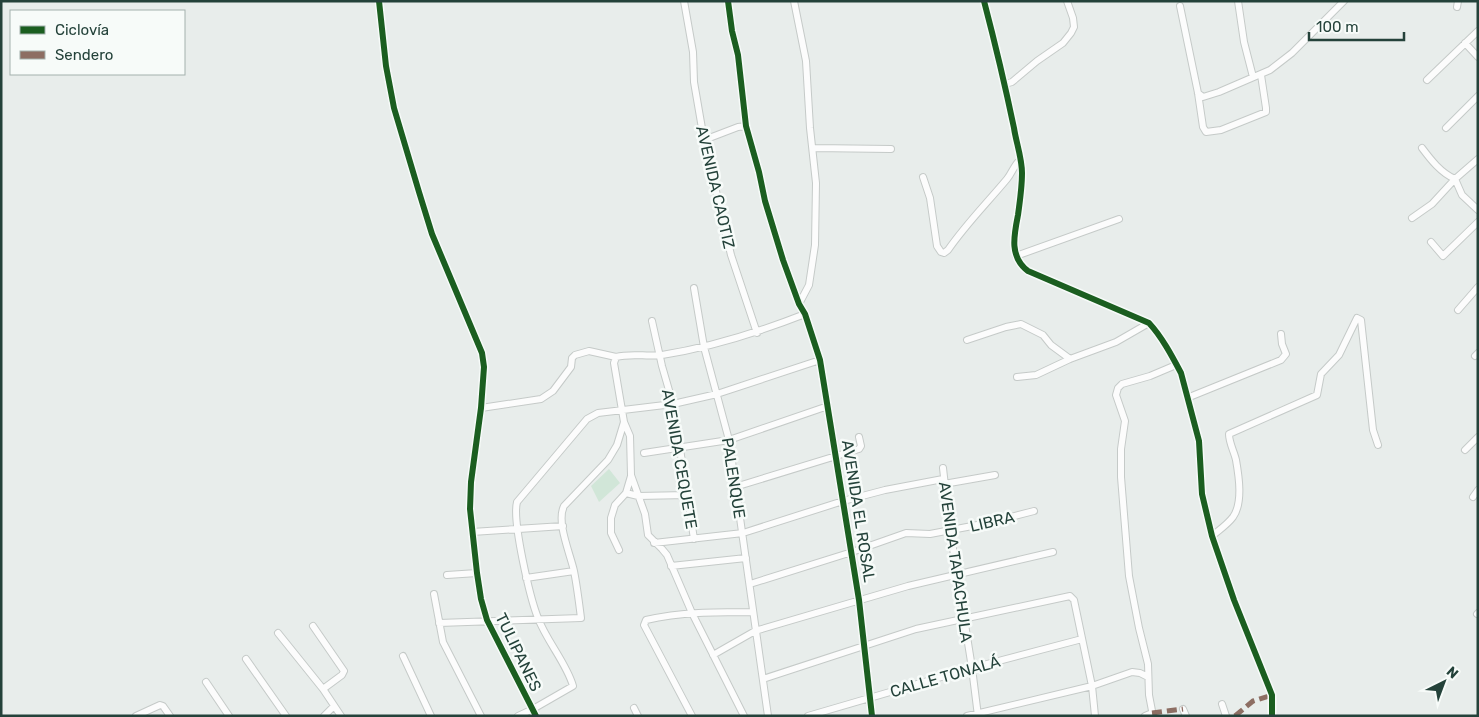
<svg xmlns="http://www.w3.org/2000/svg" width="1479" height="717" font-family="Rubik,sans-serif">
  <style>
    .green { fill: #d1e6d8 }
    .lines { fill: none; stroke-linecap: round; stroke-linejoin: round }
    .minor-casing { stroke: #c5cac8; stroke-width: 8 }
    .minor { stroke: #fcfcfc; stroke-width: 6 }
    .quiet { stroke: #8d6e63; stroke-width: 5; stroke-dasharray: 10 5; stroke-linecap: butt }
    .cycleway-casing { stroke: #f7fbf9; stroke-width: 9 }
    .cycleway { stroke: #1b5e20; stroke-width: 6 }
    .labels { text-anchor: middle; stroke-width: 5; stroke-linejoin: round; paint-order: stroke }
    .street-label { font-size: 16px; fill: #24423a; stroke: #f7fbf9 }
  </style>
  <rect width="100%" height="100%" fill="#e8edeb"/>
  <path class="green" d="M609 469 620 483 599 502 591 486Z"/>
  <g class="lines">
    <g class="minor-casing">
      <path id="minor" d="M379 1 386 66 394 108 419 192 432 234 482 353 484 367 481 408 471 482 470 509 477 573 481 599 487 620 536 716
        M684 1 693 52 694 82 704 140 731 255 757 333
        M728 1 732 31 738 55 746 126 759 172 765 201 783 260 799 304 805 314 820 360 859 600 872 716
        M794 1 806 61 810 128 816 183 815 245 809 285 799 304
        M984 1C995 43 1005 85 1014 128 1016 142 1022 158 1022 173 1022 187 1020 201 1018 215 1014 235 1009 257 1028 271L1149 323C1162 337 1172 356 1181 373L1199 441 1202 494 1212 536 1234 600 1272 695V716
        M1238 1 1244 42 1253 77
        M1180 6 1198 93 1203 127 1206 132 1221 130 1266 112V108L1261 75
        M1457 7 1458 1
        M1465 43 1478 57
        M1427 80 1478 31
        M1005 84 1012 82 1037 61 1063 43 1071 33 1074 27 1073 18 1067 1
        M1198 93 1203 97 1219 92 1270 70 1292 53 1344 1
        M1446 128 1478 96
        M704 140 738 127 746 126
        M813 148 891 149
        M1422 148C1431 160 1441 173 1455 179L1462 195 1478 210
        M923 177 930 198 937 246 941 252 944 253 948 250C966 224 987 203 1007 179 1012 173 1014 165 1020 160
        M1412 218 1432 204 1455 179 1478 159
        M1431 242 1443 256 1478 222
        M1016 256 1119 219
        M694 288 704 347 729 440 768 716
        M1458 310 1478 287
        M652 321 662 366 673 404 694 539
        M967 340 1006 327 1021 324 1043 335 1051 345 1070 359
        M1475 356 1478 353
        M1017 377 1036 375 1070 359 1116 342 1149 323
        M1187 398 1281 360 1286 354 1282 344 1281 334
        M481 408 541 399 553 391 571 367 572 358 575 355 589 351 616 357
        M1465 450 1478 437
        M644 453 729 440 828 406
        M943 468 950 530 972 668 978 716
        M944 484 995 475
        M735 487 859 449 861 446 859 437
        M626 493 638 496 687 495
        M1473 497 1478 490
        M472 532 563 526
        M1212 536C1219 530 1227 525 1233 517 1243 503 1239 477 1236 460 1234 451 1229 443 1229 434L1317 395 1321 374 1339 355 1357 318 1361 320 1373 430 1378 445
        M654 543 743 533 843 501 885 490 943 479
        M619 550 611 533V518L615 505 626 493 631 476
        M671 566 746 558
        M447 575 477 573
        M526 578 574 571
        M750 584 852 552 906 533 930 534 988 523 1034 511
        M434 594 443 642 481 716
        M1477 614 1478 613
        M439 623 581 618C579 602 577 586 574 571 570 553 556 522 564 506L608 460 617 445 624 422
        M313 626 344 671 342 675 323 689
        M278 633 323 689 341 716
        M713 655 755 631 908 586 1053 552
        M403 656 431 716
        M246 659 286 716
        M763 679 916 629 1070 596 1074 600 1092 686 1095 716
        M206 682 229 716
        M1222 704 1226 716
        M634 708 638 716
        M1183 709 1186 716
        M136 716 160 705 163 706 170 716
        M324 716 334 706
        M518 716 533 709 573 686C567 664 546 640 538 618 530 598 512 521 517 502L587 419 598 413 673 404 717 394 820 360
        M692 716 644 625 646 620C681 612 716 612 752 612
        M744 716 692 613 667 555 662 549 648 535 645 514 631 475 630 436 624 422 614 363 616 357C631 353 647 357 662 355 712 347 759 332 805 314
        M808 716 972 668 1082 639
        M967 716 1092 686 1132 672 1140 673 1148 677
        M1145 716 1152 713
        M1153 716 1149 695 1148 664 1139 628 1129 576 1121 477V449L1125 421 1116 395 1118 388 1122 384 1150 376 1176 365"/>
    </g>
    <use href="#minor" class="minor"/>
    <path class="quiet" d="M1152 713 1183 709
      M1235 716 1253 701 1272 695"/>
    <g class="cycleway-casing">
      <path id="cycleway" d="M379 1 386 66 394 108 419 192 432 234 482 353 484 367 481 408 471 482 470 509 477 573 481 599 487 620 536 716
        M728 1 732 31 738 55 746 126 759 172 765 201 783 260 799 304 805 314 820 360 859 600 872 716
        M984 1C995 43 1005 85 1014 128 1016 142 1022 158 1022 173 1022 187 1020 201 1018 215 1014 235 1009 257 1028 271L1149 323C1162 337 1172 356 1181 373L1199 441 1202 494 1212 536 1234 600 1272 695V716"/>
    </g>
    <use href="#cycleway" class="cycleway"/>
  </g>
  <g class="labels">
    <g class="street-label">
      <text transform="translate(716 187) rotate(77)" y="6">AVENIDA CAOTIZ</text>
      <text transform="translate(680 459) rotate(80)" y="6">AVENIDA CEQUETE</text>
      <text transform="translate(734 478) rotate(81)" y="6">PALENQUE</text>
      <text transform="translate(859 511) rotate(81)" y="6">AVENIDA EL ROSAL</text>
      <text transform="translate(992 521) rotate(-13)" y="6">LIBRA</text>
      <text transform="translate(956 562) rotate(82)" y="6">AVENIDA TAPACHULA</text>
      <text transform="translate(519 652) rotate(64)" y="6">TULIPANES</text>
      <text transform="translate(945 676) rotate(-16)" y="6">CALLE TONALÁ</text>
    </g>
  </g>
  <rect width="1479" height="717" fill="none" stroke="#24423a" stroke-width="5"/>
  <rect x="10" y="10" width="175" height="65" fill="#f7fbf9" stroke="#a3b1ad"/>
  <rect x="20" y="26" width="25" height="8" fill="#1b5e20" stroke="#a3b1ad"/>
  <text x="55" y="35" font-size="15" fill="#24423a">Ciclovía</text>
  <rect x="20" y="51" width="25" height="8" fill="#8d6e63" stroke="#a3b1ad"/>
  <text x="55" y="60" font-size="15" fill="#24423a">Sendero</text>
  <g transform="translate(1444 682) rotate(42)" stroke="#f7fbf9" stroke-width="4" paint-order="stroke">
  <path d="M0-4L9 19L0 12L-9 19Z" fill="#24423a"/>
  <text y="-8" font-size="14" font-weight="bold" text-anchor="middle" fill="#24423a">N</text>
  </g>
  <path d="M1309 32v8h95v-8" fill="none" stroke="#24423a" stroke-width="2.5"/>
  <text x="1316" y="32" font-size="15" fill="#24423a" stroke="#f7fbf9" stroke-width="4" paint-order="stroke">100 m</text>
</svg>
